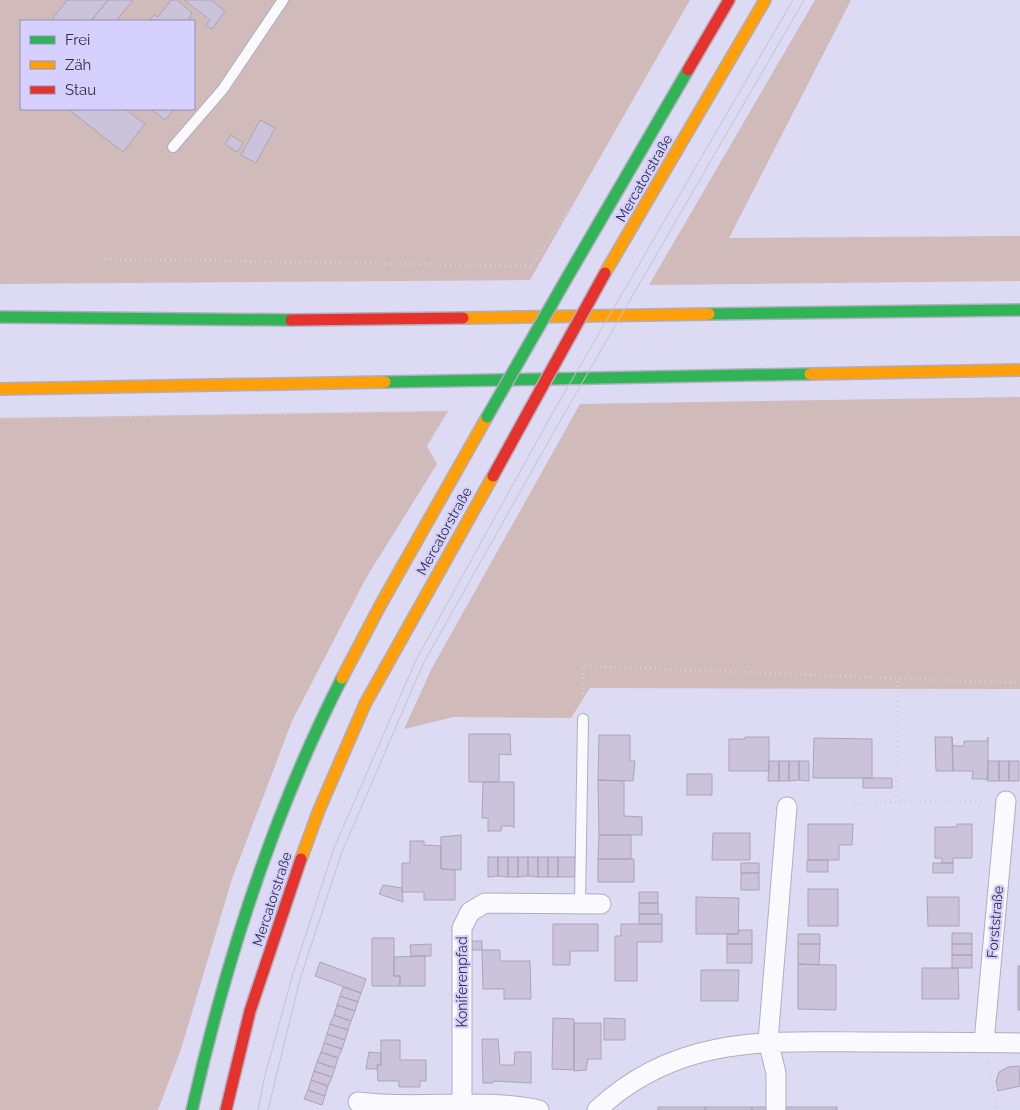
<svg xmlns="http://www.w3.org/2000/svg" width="1020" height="1110" font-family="Raleway,sans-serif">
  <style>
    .green { fill: #d1baba; fill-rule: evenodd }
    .building { fill: #cac3da; stroke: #aaa5b8 }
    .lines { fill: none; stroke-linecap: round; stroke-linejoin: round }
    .lane-casing { stroke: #afadc0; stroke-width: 12 }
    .street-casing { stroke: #afadc0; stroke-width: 21 }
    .fast-casing { stroke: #afadc0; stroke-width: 14 }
    .slow-casing { stroke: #afadc0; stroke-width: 14 }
    .jam-casing { stroke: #afadc0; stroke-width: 14 }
    .path { stroke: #d2d1d9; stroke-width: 3; stroke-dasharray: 1 4; stroke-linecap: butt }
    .lane { stroke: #faf9fd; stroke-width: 10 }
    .street { stroke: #faf9fd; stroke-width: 19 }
    .fast { stroke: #30b455; stroke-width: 11 }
    .slow { stroke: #ff9f0a; stroke-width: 11 }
    .jam { stroke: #e5322d; stroke-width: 11 }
    .tram { stroke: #c5c4cb; stroke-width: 1 }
    .fast-bridge-casing { stroke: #afadc0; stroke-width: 14; stroke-linecap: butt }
    .jam-bridge-casing { stroke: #afadc0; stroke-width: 14; stroke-linecap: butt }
    .fast-bridge { stroke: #30b455; stroke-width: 11 }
    .jam-bridge { stroke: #e5322d; stroke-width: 11 }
    .labels { text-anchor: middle; stroke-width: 4.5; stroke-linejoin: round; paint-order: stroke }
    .street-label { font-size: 14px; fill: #312f41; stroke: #d5d0ff }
  </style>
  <rect width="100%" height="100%" fill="#dddaf4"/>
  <path class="green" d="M0 0H690L530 280 0 284ZM21 21H194V109H21Z
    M815 0H851L729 238 1020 236V281L649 285Z
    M1020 397V689L590 688 571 718 454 717 404 729 432 668 580 404Z
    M448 411 427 446 437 464 366 578 292 721 232 879 181 1049 158 1110H0V418Z"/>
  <path class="building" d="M67 0H108L91 21H51Z
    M108 0H133L116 21H91Z
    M171 0H177L192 13 188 21 150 20 154 15 158 17Z
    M184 0H211L225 11 212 29 206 25 210 20Z
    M68 109H125L145 124 123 152Z
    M151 109H174L165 120Z
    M260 120 275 128 256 163 241 155Z
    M231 135 243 143 237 152 225 144Z
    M469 734H510L511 755 499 754V782H469Z
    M599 735H630V761H635L633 781 598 780Z
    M745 737H769V771H729V739H745Z
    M935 737H952L953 771H936Z
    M952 737 953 746H964V741H987L988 737V779H972L973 771H953Z
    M814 738 872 739V778H813Z
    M769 761H779V781H768Z
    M779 761H789V781H779Z
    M789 761H799V780L789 781Z
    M799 761H809V781L799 780Z
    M988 761H999V781H987Z
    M999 761H1009V781H999Z
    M1009 761H1019V781H1009Z
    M687 774H712V795H687Z
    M863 778H892V788H863Z
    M598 780 624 781V816L642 817V835H599Z
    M483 782H514V828L513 826H502L501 831H488V818H482Z
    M808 824H853L852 845H839V860H808Z
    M957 824H972V858H953V863H942V858H935V827H957Z
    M713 833H750V860H712Z
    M461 835V870L441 869V837Z
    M599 835H631V859H598Z
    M410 841H424V845L441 846V869L455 870V900H424V892H402V863H410Z
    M488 857H498V876L488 877Z
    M498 857H508V877L498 876Z
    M508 857H518V877H508Z
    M518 857H528V876L518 877Z
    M528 857H538V877L528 876Z
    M538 857H548V877H538Z
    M548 857H558V877H548Z
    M558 857H575V877H558Z
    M598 859H634V882H598Z
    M807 860H828V872H807Z
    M741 863H759V873H741Z
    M933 863H953V873H933Z
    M741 873H759V890H741Z
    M383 885 402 888 403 902 379 894Z
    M808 889H838V926H808Z
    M639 892H658V903H639Z
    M696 897 739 898 738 934H696Z
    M927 897H959V926H928Z
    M639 903H658V914H639Z
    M639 914H662V924H639Z
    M553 924H598V951H570V965H553Z
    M621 924H662V942H637V981H615V936H621Z
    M739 930H752V944H727V934H738Z
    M952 933H972V944H952Z
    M798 934H820V944H798Z
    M372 938H394V976H400V986H372Z
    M472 941H482V950H472Z
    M431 944V956H411L410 945Z
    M727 944H752V963H727Z
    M798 944H820L819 965 798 964Z
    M952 944H972V955H952Z
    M482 950H500V961H530L531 999H504V989H483Z
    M952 955H972V968H952Z
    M425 956V986H400V976H394V957Z
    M320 962 366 979 361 993 315 976Z
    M798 964 836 965V1010L798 1009Z
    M1018 966H1020V1010H1018Z
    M922 968H958L959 999H922Z
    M701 970H739L738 1001H701Z
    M343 987 361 993 358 1002 340 996Z
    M340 996 358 1002 355 1011 337 1005Z
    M337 1005 355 1011 351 1021 334 1015Z
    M334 1015 351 1021 348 1030 330 1024Z
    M553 1018 574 1019V1070L552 1069Z
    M604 1018 625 1019V1040H604Z
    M574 1023H601V1059H588L586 1070 574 1071Z
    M330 1024 348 1030 345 1040 327 1034Z
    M327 1034 345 1040 342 1049 324 1043Z
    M482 1039H498L500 1065H514L515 1052H531V1083L493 1081V1083H483Z
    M381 1040H400V1060H426V1081H420V1087H399V1081H378L377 1065H381Z
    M324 1043 342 1049 338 1058 321 1052Z
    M321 1052 338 1058 335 1068 317 1062Z
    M369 1052 381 1053V1065H377L378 1069H366Z
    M317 1062 335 1068 332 1077 314 1071Z
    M1019 1066 1020 1086 998 1091 996 1081 999 1072 1008 1067Z
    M314 1071 332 1077 328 1086 311 1080Z
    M311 1080 328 1086 325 1096 308 1090Z
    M308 1090 325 1096 322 1105 304 1099Z
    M658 1107H705V1110H658Z
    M705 1107H752V1110H705Z
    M752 1107H837V1110H752Z"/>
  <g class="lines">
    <g class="lane-casing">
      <path id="lane" d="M173 147 223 89 283 0
        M580 904 583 719"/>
    </g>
    <g class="street-casing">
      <path id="street" d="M984 1042 1006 801
        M358 1102C415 1110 481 1097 539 1110
        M462 1105V928L470 912 485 903 601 904
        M776 1107V1073L768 1041 787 807
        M597 1110C674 1037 762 1041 860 1042 914 1042 967 1042 1020 1043"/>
    </g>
    <g class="fast-casing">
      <path id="fast" d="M568 276 688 70
        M709 314 1020 310
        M0 317 291 320
        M385 382 810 374
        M192 1110C226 960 272 815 342 678"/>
    </g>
    <g class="slow-casing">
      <path id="slow" d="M605 273 765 0
        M463 318 709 314
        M810 374 1020 370
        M0 389 385 382
        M342 678 381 604 487 417
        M301 859 319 810 365 704 493 476"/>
    </g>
    <g class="jam-casing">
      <path id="jam" d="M688 70 729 0
        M291 320 463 318
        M493 476 526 416
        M226 1110 250 1011 301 859"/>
    </g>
    <path class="path" d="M105 259 532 266 571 206 579 210
      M0 418 448 411
      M434 459 427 446 448 411
      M583 704V666L1020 683
      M896 802 898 678
      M855 803 988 801
      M987 1063 997 1110"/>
    <use href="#lane" class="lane"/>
    <use href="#street" class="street"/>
    <use href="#fast" class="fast"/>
    <use href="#slow" class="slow"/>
    <use href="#jam" class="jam"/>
    <path class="tram" d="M258 1110 264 1079 292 977 334 848 416 660 552 414 793 0
      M268 1110 300 979 342 852 423 664 564 414 804 0"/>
    <g class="fast-bridge-casing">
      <path id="fast-bridge" d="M487 417 568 276"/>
    </g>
    <g class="jam-bridge-casing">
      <path id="jam-bridge" d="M526 416 605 273"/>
    </g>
    <use href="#fast-bridge" class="fast-bridge"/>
    <use href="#jam-bridge" class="jam-bridge"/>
  </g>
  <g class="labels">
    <g class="street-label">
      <text transform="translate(644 178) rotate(-60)" y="5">Mercatorstraße</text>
      <text transform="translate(444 531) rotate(-61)" y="5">Mercatorstraße</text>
      <text transform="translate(272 899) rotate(-72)" y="5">Mercatorstraße</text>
      <text transform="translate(995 922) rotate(-85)" y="5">Forststraße</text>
      <text transform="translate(462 982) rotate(-90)" y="5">Koniferenpfad</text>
    </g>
  </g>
  <rect x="20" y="20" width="175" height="90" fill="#d5d0ff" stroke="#9390b3"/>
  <rect x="30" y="36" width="25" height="8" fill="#30b455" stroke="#9390b3"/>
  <text x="65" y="45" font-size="15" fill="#312f41">Frei</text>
  <rect x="30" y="61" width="25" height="8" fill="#ff9f0a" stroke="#9390b3"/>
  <text x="65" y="70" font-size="15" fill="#312f41">Zäh</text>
  <rect x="30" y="86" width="25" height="8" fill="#e5322d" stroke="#9390b3"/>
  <text x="65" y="95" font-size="15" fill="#312f41">Stau</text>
</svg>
